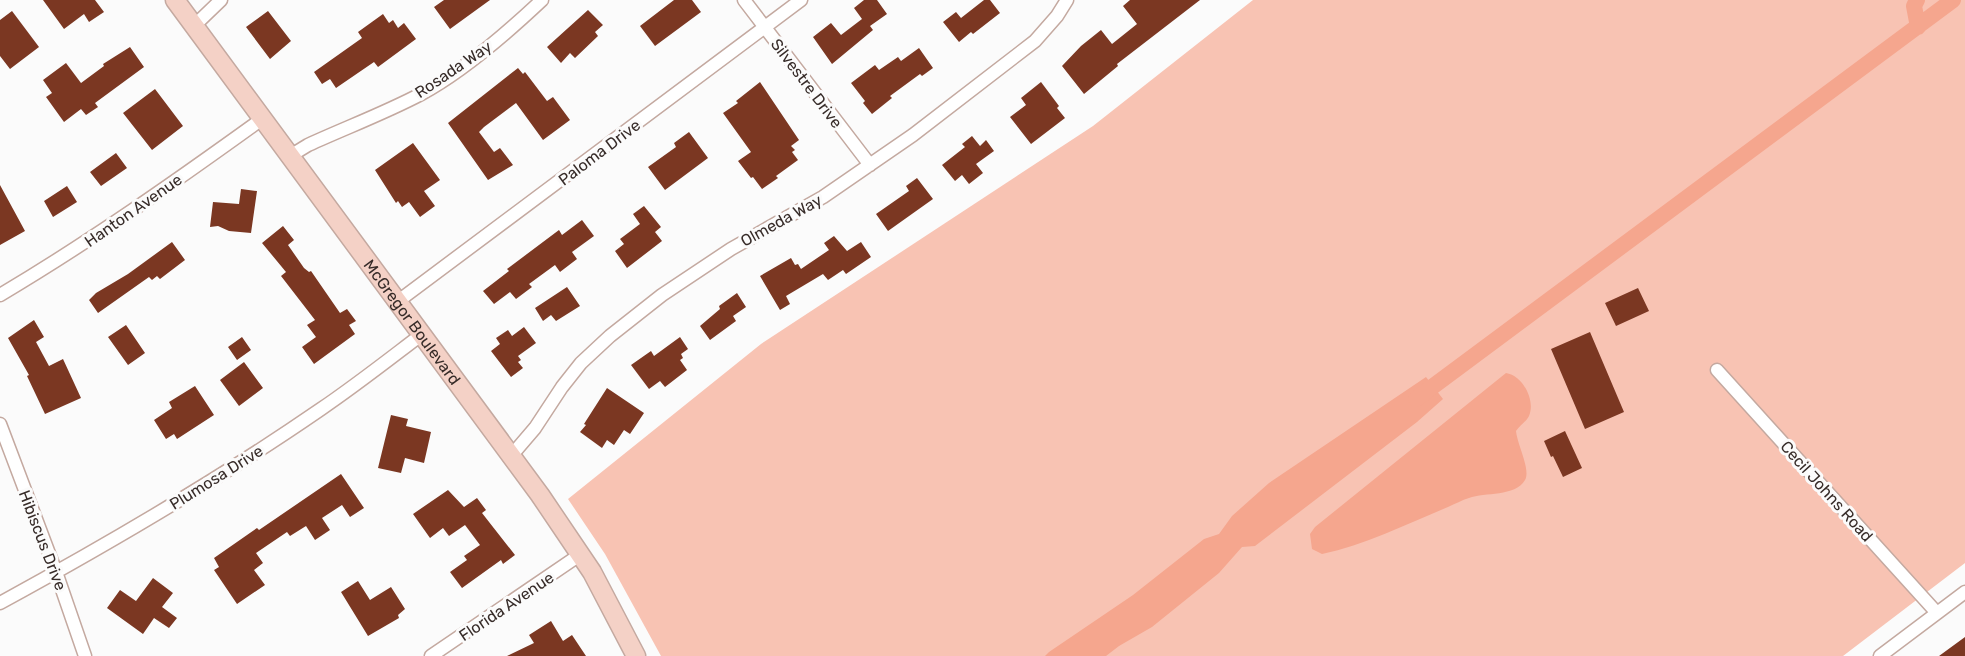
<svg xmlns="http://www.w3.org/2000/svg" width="1965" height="656" font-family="Rubik,sans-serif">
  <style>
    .green { fill: #f8c3b3 }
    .water { fill: #f5a68e }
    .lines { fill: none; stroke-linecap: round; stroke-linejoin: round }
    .canal { stroke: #f5a68e; stroke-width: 16 }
    .building { fill: #7b3722 }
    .minor-casing { stroke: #c4a9a0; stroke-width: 15 }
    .secondary-casing { stroke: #c4a9a0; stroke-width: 21 }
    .minor { stroke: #fff; stroke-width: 12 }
    .secondary { stroke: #f4d1c6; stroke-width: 18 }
    .labels { text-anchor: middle; stroke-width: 6; stroke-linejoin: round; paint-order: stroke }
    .street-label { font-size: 16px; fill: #372c29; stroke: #fbfbfb }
  </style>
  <rect width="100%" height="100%" fill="#fbfbfb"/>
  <path class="green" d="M1253 0H1965V563L1843 656H661L605 554 568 499 761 344 1093 126Z"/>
  <path class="water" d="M1506 373C1522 375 1536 400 1529 416 1526 422 1520 425 1516 431 1517 444 1531 470 1525 480 1515 497 1485 492 1469 498 1462 500 1455 504 1448 507 1407 524 1365 545 1322 554L1312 549 1310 534 1315 527Z
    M1426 377 1443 399 1417 422 1255 546 1242 547 1219 573 1152 627 1119 646 1106 656H1045L1049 652 1133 595 1204 539 1219 534 1232 516 1269 483Z"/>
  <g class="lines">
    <path class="canal" d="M1917 0 1914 6 1918 27
      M1416 399 1953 0"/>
  </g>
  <path class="building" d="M43 0H95L104 12 89 22 84 14 64 29Z
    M444 0H490L450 29 434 7Z
    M674 0H692L701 12 655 46 640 26Z
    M864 0H877L887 14 870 26 873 30 832 64 813 37 831 23 841 35 862 19 854 8Z
    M984 0H990L1000 13 973 34 971 32 959 42 943 22 956 12 961 18Z
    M1130 0H1200L1117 64 1118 66 1084 94 1062 66 1081 46 1101 30 1112 44 1137 24 1123 6Z
    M588 10 603 25 595 32 598 36 575 58 570 53 561 63 547 47Z
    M12 11 39 47 10 69 0 56V20Z
    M268 11 291 41 270 59 246 27Z
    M383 14 389 23 393 20 398 28 404 23 416 39 378 67 374 62 336 88 330 79 322 84 314 72 362 38 358 32Z
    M130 47 144 67 95 103 98 107 86 115 81 109 64 122 46 97 52 93 43 80 66 63 81 83 104 66 103 64Z
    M919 48 933 68 922 76 920 74 890 96 892 98 872 114 863 103 865 101 851 83 875 65 879 70 898 57 901 61Z
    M518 68 523 74 525 72 547 101 553 97 570 120 543 140 516 103 484 127 479 132 494 152 500 148 513 165 488 180 448 123Z
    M760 82 799 140 791 146 795 150 792 152 798 160 776 176 778 178 762 189 753 177 751 178 738 161 751 152 723 113 738 103 736 101Z
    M1041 82 1059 106 1057 108 1065 118 1031 144 1010 117 1026 105 1021 98Z
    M155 89 183 126 152 150 123 113Z
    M689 132 708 158 665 190 648 167 676 147 674 143Z
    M972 136 980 146 986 140 994 151 976 164 983 173 969 184 962 175 955 181 942 165 965 147 962 144Z
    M413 143 440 180 424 191 435 206 420 217 409 202 402 207 398 201 396 203 375 170Z
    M116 153 127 168 101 186 90 172Z
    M917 178 933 199 888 231 876 214 909 191 906 186Z
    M0 185 25 231 0 245Z
    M67 186 77 202 53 217 44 201Z
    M241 189 257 191 251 233 229 231 218 226 210 227 213 202 239 204Z
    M644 206 661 227 655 232 662 241 627 268 615 251 624 244 620 239 640 224 633 214Z
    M582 220 594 236 572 252 577 259 560 272 555 265 529 284 532 287 516 299 510 292 494 304 483 291 509 271 507 269 559 230 562 235Z
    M283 226 294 240 288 245 304 268 309 272 311 271 340 313 347 309 356 321 349 325 355 334 314 364 302 347 316 337 307 325 315 320 281 276 286 272 262 243Z
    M834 236 847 251 861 242 871 257 846 274 843 270 828 280 823 274 786 296 790 304 780 310 760 276 791 258 795 265 798 264 801 269 829 250 824 243Z
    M172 242 185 260 160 279 157 276 152 280 149 277 98 313 89 300 96 293 128 274Z
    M567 287 580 306 556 321 551 315 543 321 535 308Z
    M1638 288 1649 311 1616 326 1605 303Z
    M737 293 746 307 733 316 736 321 710 340 700 326 720 309 719 306Z
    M34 320 44 337 36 342 49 366 63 359 81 398 45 414 27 376 29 375 8 338Z
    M126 325 145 353 128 365 108 337Z
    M524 327 536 343 518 356 521 360 518 362 523 368 511 377 491 351 500 344 496 338 508 330 512 336Z
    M1590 332 1624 412 1585 429 1551 349Z
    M242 337 251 350 237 360 228 347Z
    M680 337 688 349 681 354 683 358 680 360 687 370 665 387 660 381 649 389 631 365 651 351 654 356Z
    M244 362 263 388 239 406 220 380Z
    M195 386 214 415 177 439 174 434 166 439 154 420 172 408 169 402Z
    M607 388 644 413 630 434 624 430 614 445 607 440 602 448 580 432 586 425 584 424Z
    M391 415 408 419 406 426 431 432 424 463 405 458 401 473 378 468Z
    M1565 431 1582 468 1563 477 1553 456 1551 457 1544 441Z
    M341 474 364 508 350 517 342 505 322 518 330 530 315 540 306 526 290 536 287 532 256 553 263 563 254 570 265 585 237 604 214 570 219 567 214 558 257 528 259 530Z
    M448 490 464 507 477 498 486 510 482 513 515 555 503 564 501 560 462 588 450 572 467 560 464 556 480 545 465 525 449 536 443 528 430 538 413 514Z
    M153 578 173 593 162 607 177 618 169 628 154 618 143 634 107 608 120 590 136 601Z
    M358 581 370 600 391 587 405 609 398 615 399 618 368 636 341 592Z
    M551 621 563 641 572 635 586 656H507L534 643 529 635Z
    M1965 637V656H1939Z"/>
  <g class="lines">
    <g class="minor-casing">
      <path id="minor" d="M744 0 870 165
        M194 26 221 0
        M290 156 308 145C345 128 385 113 421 94 462 72 508 32 542 0
        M0 295C91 241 176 181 262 119
        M397 302 801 0
        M1717 370 1937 613
        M0 424 56 572 85 656
        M511 456 535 428 562 387 581 363 610 336 662 295 731 249 823 197 913 135 1035 41 1057 16 1067 0
        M0 603C110 543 218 480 321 409 355 386 388 360 421 335
        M431 656 581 554
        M1880 656 1965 592"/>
    </g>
    <g class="secondary-casing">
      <g id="secondary">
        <path id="s1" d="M175 0 540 495 592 572 636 656"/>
      </g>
    </g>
    <use href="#minor" class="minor"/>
    <use href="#secondary" class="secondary"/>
  </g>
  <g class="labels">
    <g class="street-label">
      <text transform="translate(453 69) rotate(-34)" y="6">Rosada Way</text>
      <text transform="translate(807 83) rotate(53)" y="6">Silvestre Drive</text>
      <text transform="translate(599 152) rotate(-37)" y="6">Paloma Drive</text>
      <text transform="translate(133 210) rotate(-35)" y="6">Hanton Avenue</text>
      <text transform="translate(781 220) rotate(-29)" y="6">Olmeda Way</text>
      <text dy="6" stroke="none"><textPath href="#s1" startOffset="400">McGregor Boulevard</textPath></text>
      <text transform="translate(216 477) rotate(-32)" y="6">Plumosa Drive</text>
      <text transform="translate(1827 491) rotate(48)" y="6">Cecil Johns Road</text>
      <text transform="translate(43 540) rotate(69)" y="6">Hibiscus Drive</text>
      <text transform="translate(506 606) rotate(-34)" y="6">Florida Avenue</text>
    </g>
  </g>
</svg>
